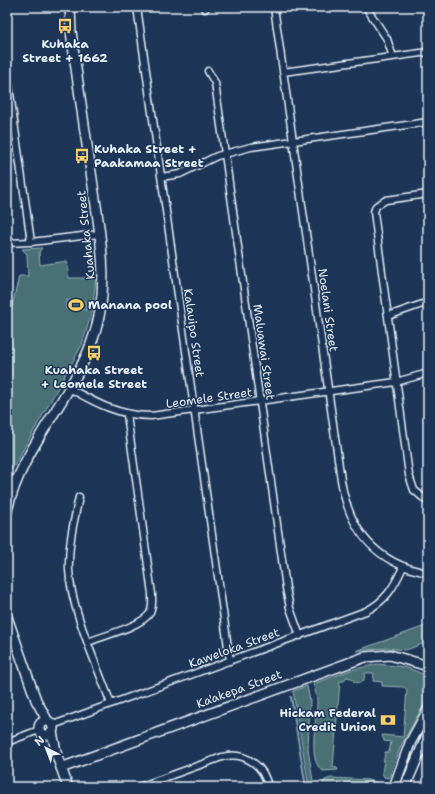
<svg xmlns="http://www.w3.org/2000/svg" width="435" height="794" font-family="'Shantell Sans',sans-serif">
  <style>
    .green { fill: #4a7174; stroke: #99b1b6 }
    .water { fill: #45708c; stroke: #86a4b7 }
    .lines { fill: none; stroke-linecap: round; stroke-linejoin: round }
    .stream { stroke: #86a4b7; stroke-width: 2 }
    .street-casing { stroke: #e8f1f8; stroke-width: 9 }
    .secondary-casing { stroke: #e8f1f8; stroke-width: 12 }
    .street { stroke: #1d3557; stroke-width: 6 }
    .secondary { stroke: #1d3557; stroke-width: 9 }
    .labels { text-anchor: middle; stroke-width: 3; stroke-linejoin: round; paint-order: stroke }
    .poi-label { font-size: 12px; font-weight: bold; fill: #e8f1f8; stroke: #1d3557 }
    .street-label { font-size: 12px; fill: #e8f1f8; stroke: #1d3557 }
  </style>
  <rect width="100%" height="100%" fill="#1d3557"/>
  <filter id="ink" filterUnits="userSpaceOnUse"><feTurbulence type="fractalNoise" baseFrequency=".025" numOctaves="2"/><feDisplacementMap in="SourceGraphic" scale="8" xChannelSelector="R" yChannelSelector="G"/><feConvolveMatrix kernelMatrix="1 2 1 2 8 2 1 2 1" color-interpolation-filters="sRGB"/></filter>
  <g filter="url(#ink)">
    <path class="green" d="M42 248 39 252 40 265 67 261 69 278H96L92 312 82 345 13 468 9 471 7 470V328L19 276H28L27 254 22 249Z
      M428 625V642L406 650 386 648 356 651Z
      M378 664 405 667 428 676V697L401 746 389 778 384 777 382 773 385 752H389L391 742 384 741 382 735 403 737 407 690 404 687 382 686V682L373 681 374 673H365L364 680 360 683 354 682 352 678 346 677 344 681H340L333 767 337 768 338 770 323 771C306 761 318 716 317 699 316 694 315 689 313 684L351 670Z
      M307 686 310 701 308 749 314 787H309L293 691Z
      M331 778 368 780 387 786 321 787 325 780Z"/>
    <path class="water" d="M66 300 87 301 86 310 66 309Z"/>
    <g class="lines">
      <path class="stream" d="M291 697 306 787"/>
      <g class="street-casing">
        <path id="street" d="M137 7 230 661
          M204 7 205 9
          M274 7 341 480C349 531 377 564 428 573
          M366 7 387 39 393 57
          M208 71 215 83 286 588 290 608 300 636
          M7 72 31 242
          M283 72 428 52
          M161 177 180 174 217 156 251 147 428 122
          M428 194 386 200 376 206 374 212 409 475 414 490 428 502
          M7 243 31 242 99 234
          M388 316 428 302
          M69 388C96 403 119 416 151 416L396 382 428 373
          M7 477 16 481
          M79 497C74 521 68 545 69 570 71 610 97 665 111 704
          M88 642C103 636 142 626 150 613 153 607 152 600 152 594L127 415
          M53 725 366 611C386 601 394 587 403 567
          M7 742 39 730
          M139 787 222 757C244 751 264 765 268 787"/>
      </g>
      <g class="secondary-casing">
        <path id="secondary" d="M7 511C21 449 69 402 91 344 113 288 99 229 91 172 84 125 77 78 71 31L70 7
          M7 617 36 700 47 720
          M39 728a7 7 0 1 1 14 0a7 7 0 1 1-14 0Z
          M52 732 57 756 68 787
          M61 768 365 657 390 655 428 666
          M394 787 410 743 428 710
          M405 787 428 733"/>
      </g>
      <use href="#street" class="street"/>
      <use href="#secondary" class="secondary"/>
    </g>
  </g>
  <defs>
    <g id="bus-bare" transform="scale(1.2)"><path d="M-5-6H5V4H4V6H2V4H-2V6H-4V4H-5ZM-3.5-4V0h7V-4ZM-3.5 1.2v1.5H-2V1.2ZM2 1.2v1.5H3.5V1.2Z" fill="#ffd166" stroke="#1d3557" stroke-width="2.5" paint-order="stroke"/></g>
    <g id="stadium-bare" transform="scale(1.2)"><path d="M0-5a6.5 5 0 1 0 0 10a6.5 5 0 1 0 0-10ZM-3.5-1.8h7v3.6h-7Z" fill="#ffd166" stroke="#1d3557" stroke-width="2.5" paint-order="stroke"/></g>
    <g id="bank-bare" transform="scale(1.2)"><path d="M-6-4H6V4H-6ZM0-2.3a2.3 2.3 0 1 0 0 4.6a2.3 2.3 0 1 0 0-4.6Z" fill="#ffd166" stroke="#1d3557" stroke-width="2.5" paint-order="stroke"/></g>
  </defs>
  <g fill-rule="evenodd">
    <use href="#bus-bare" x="65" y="26"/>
    <use href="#bus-bare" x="82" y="156"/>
    <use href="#stadium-bare" x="76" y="305"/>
    <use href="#bus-bare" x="94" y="353"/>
    <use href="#bank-bare" x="388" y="720"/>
  </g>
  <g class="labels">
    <g class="poi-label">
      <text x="65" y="48">Kuhaka<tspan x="65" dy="14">Street + 1662</tspan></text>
      <text x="94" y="153" text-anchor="start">Kuhaka Street +<tspan x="94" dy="14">Paakamaa Street</tspan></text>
      <text x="88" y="309" text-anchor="start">Manana pool</text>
      <text x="94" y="374">Kuahaka Street<tspan x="94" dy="14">+ Leomele Street</tspan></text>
      <text x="376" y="717" text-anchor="end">Hickam Federal<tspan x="376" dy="14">Credit Union</tspan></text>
    </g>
    <g class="street-label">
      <text transform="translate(86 235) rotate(-96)" y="4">Kuahaka Street</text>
      <text transform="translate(328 310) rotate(82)" y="4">Noelani Street</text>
      <text transform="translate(194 333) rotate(82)" y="4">Kalauipo Street</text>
      <text transform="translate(264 352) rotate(82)" y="4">Maluawai Street</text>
      <text transform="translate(209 398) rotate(-8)" y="4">Leomele Street</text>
      <text transform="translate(234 648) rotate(-20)" y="4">Kaweloka Street</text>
      <text transform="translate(239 689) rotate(-20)" y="4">Ka'akepa Street</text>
    </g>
  </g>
  <rect width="435" height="794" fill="none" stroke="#1d3557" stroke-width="24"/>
  <rect x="12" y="12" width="411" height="770" fill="none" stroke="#e8f1f8" stroke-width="1.5" filter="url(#ink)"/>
  <g transform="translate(46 748) rotate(318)" stroke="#1d3557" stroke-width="3" paint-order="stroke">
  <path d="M0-3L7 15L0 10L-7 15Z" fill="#e8f1f8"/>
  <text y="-6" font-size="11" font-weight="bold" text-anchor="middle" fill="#e8f1f8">N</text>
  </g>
</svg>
